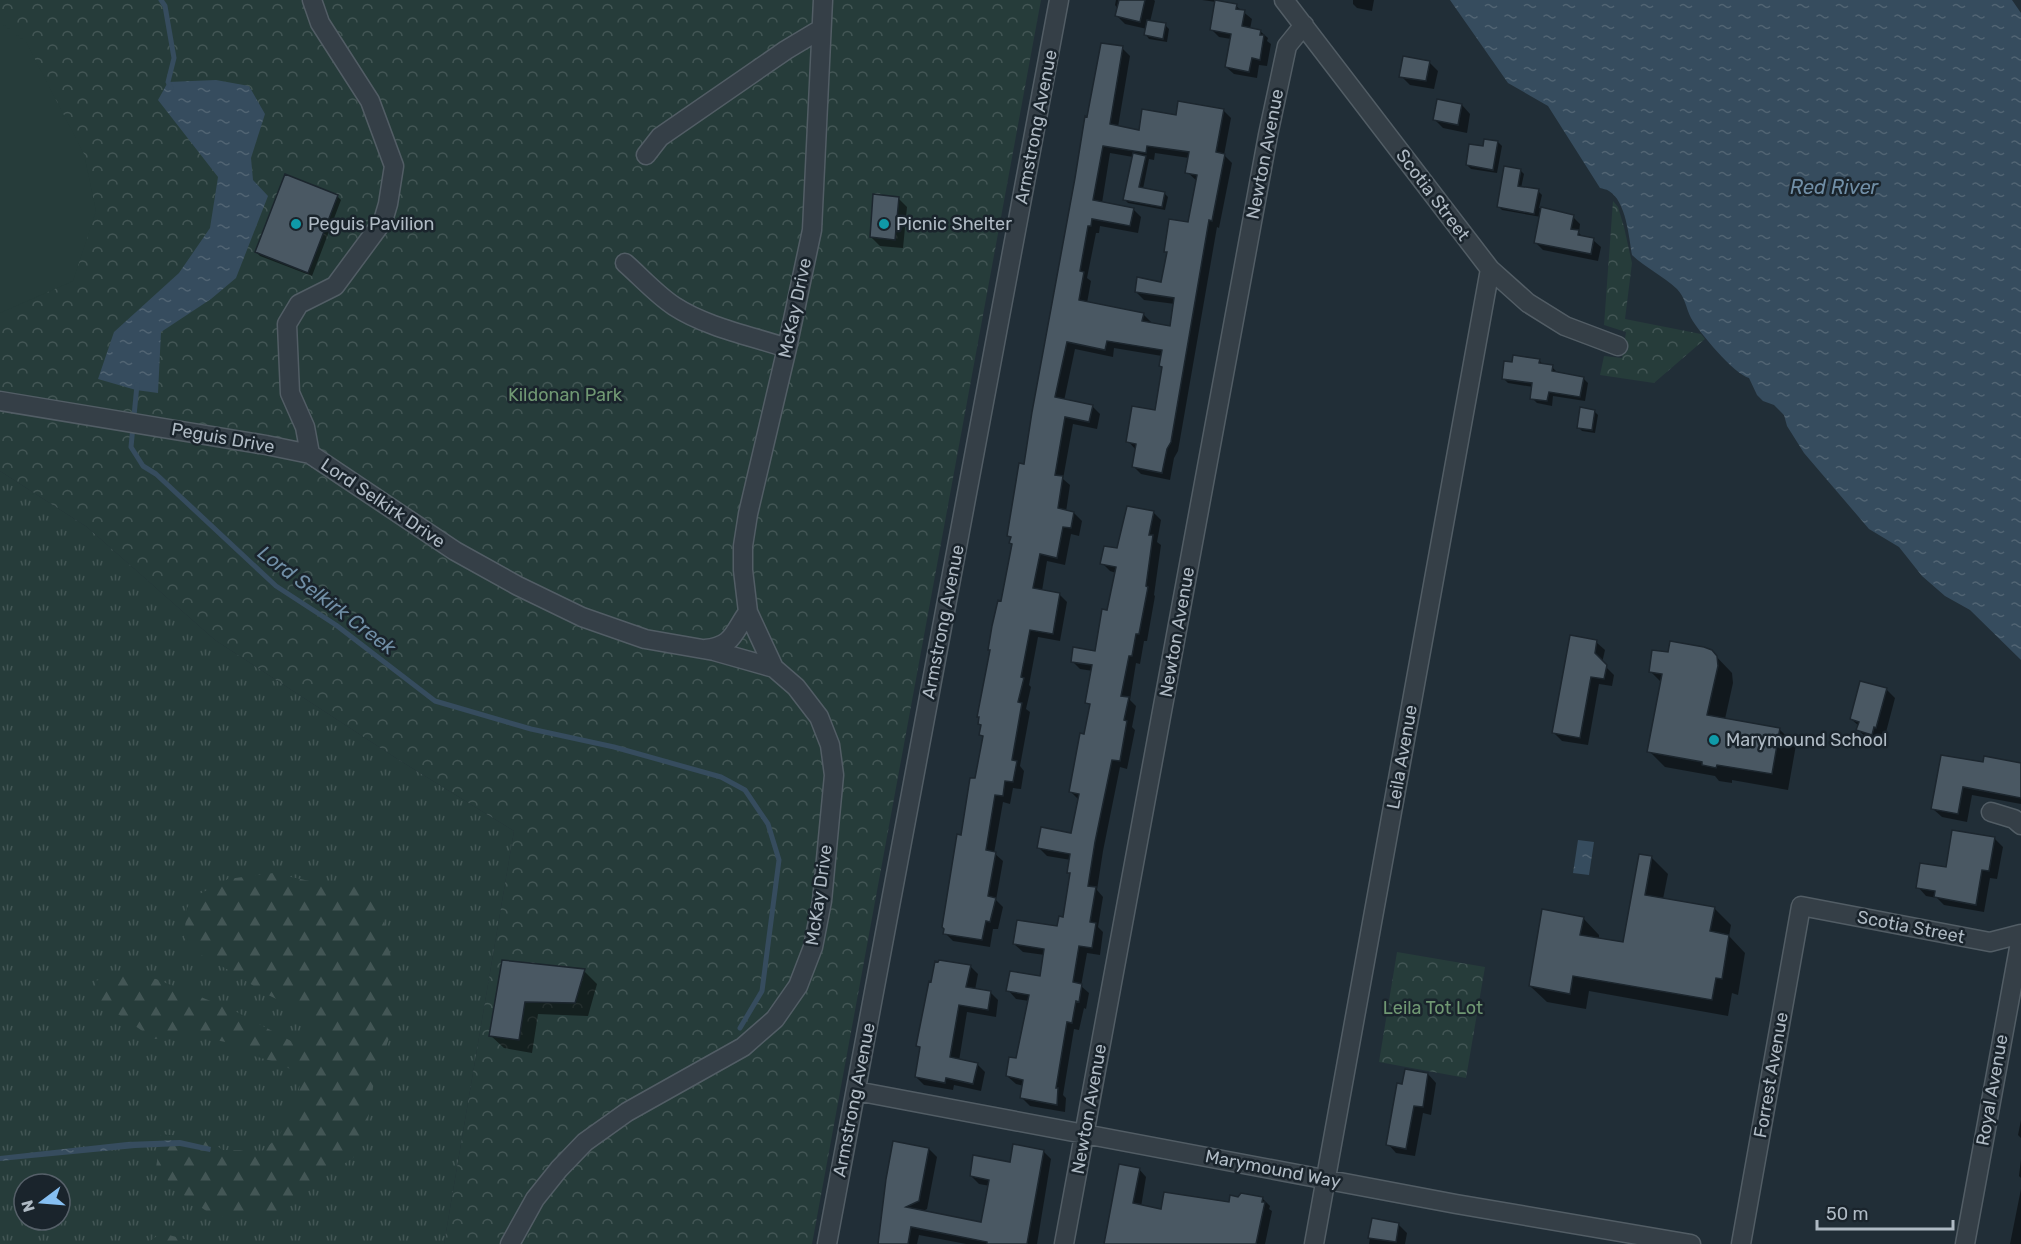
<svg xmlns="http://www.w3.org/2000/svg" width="2021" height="1244" font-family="Rubik,sans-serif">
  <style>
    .grass { fill: url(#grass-tufts); fill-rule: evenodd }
    .forest { fill: url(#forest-firs) }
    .park { fill: url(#park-crowns) }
    .pitch { fill: #263c3a }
    .water { fill: url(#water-ripples) }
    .shadow { fill: #0007; fill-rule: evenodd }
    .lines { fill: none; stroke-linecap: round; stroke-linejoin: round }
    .stream { stroke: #364c5e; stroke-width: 5 }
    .building { fill: #4a5863; stroke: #1c262e; stroke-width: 1.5; fill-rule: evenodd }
    .minor-casing { stroke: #525d65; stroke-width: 21 }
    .minor { stroke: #353f47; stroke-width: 18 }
    .culture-dot { fill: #0f9aa8; stroke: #1a242c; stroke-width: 2 }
    .labels { text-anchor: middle; stroke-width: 5; stroke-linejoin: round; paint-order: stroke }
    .street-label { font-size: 18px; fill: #afbac4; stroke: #1a242c }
    .poi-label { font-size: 18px; fill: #afbac4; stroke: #1a242c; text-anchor: start }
    .park-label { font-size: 18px; fill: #709873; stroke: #1a242c }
    .water-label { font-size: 20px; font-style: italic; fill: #718fa7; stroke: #1a242c }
  </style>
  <defs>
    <pattern id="grass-tufts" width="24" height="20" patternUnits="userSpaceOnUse" patternTransform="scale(1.5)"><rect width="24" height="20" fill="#263c3a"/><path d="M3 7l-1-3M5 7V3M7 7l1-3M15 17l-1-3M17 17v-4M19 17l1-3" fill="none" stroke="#435655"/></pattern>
    <pattern id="forest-firs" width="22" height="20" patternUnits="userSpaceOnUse" patternTransform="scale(1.5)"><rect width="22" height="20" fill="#263c3a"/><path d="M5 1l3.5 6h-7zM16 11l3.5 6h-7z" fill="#435655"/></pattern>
    <pattern id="park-crowns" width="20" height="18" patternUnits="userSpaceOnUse" patternTransform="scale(1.5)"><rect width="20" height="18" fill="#263c3a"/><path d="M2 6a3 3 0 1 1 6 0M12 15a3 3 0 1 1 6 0" fill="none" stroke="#435655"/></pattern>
    <pattern id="water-ripples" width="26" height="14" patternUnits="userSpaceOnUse" patternTransform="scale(1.5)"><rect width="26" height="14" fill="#364c5e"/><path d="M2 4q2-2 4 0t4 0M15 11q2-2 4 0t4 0" fill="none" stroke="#516473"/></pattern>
  </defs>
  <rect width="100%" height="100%" fill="#212e37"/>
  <path class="grass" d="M0 471 87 527 215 640 399 760 514 831 444 1244H0ZM24 1184H60V1220H24Z"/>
  <path class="forest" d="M273 873 314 882 361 887 381 904 398 996 389 1038 374 1081 366 1132 353 1158 298 1194 281 1213 237 1218 212 1215 178 1191 156 1168 161 1134 207 1139 223 1150H240L258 1155 279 1136 298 1097 301 1075 279 1063 250 1055 230 1043 193 1035 154 1039 99 1001 95 981 121 974 156 979 233 1010 291 1041 322 1031 304 1012 266 994 232 972 192 950 184 937 187 908 194 897 228 879Z
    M161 1233 200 1243 202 1244H146Z"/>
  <path class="park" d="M0 0H1041L812 1244H444L514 831 399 760 215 640 87 527 0 471Z
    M1613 201 1618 207 1624 227 1632 263 1625 319 1701 334 1705 339 1654 383 1600 375 1604 356 1622 358 1626 332 1604 325Z
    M1397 952 1485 967 1466 1078 1379 1062Z"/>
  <path class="pitch" d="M0 22 26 42 84 154 96 211 73 281 0 313Z"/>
  <path class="water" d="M1450 0H2012L2021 13V660L1970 610 1945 596 1922 576 1899 547 1869 529 1804 453 1787 426 1784 415 1774 405 1763 401 1757 395 1749 378C1734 374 1699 332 1691 318 1686 308 1685 297 1677 289 1663 276 1646 268 1632 255 1629 237 1626 201 1609 191 1606 189 1603 189 1600 188L1548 106 1508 83Z
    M216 80 249 86 265 114 251 158 253 180 268 196 236 278 211 299 161 332 158 393 136 390 98 379 114 332 179 273 210 228 218 177 158 100 168 82Z
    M1578 840 1594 842 1589 875 1573 873Z
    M180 1140 211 1147 210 1152 180 1146 135 1148 0 1161V1156L127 1142Z"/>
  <path class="shadow" d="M1116 0H1154L1155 1 1150 22 1165 25 1169 29 1167 42 1149 39 1146 35 1147 29 1125 24 1117 16 1118 9 1115 5Z
    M1202 0H1215V1L1236 6 1252 19 1250 29 1260 31 1268 38 1267 41 1271 44 1267 66 1259 65 1257 78 1234 74 1226 67 1231 39 1219 37 1211 29 1216 2Z
    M1353 0H1374L1372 11 1357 8 1353 4Z
    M1122 48 1130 56 1118 127 1140 131 1177 117 1223 110 1231 118 1224 155 1232 163 1219 228 1217 227 1178 451 1174 458 1170 480 1141 474 1133 466 1136 450 1128 441 1156 411 1163 369 1160 366 1162 356 1114 348 1113 357 1075 349 1064 401 1092 406 1100 414 1097 429 1073 424 1063 479 1070 485 1066 512 1074 513 1082 521 1079 536 1071 534 1065 565 1047 561 1042 591 1059 594 1067 602 1060 641 1038 637 1029 685 1031 687 1026 709 1030 712 1020 766 1024 771 1021 789 1013 788 1010 804 1003 802 994 853 1003 861 996 900 1003 907 998 929H993L990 947 953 941 945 933 962 836 976 780 984 738 980 734 982 726 980 724 1013 545 1012 539 1009 535 1025 466 1088 118ZM1110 153 1133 157 1124 199 1128 203 1165 210 1168 197 1164 193 1143 189 1149 159 1154 160 1155 153 1189 158 1187 172 1197 181 1189 224 1165 251 1168 254 1162 284 1136 292 1144 300 1175 304 1171 328 1151 324V322L1143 314 1087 303 1091 281 1087 278 1096 233H1099L1100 226 1138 233 1141 217 1133 209 1102 203Z
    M1429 62 1438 71 1434 89 1410 85 1401 76Z
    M1462 105 1470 114 1467 133 1443 128 1435 120Z
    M1498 142 1502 146 1497 173 1471 169 1467 165 1484 148Z
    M1520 170 1524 174 1521 188 1538 191 1542 195 1539 208 1573 217 1580 224 1579 233 1584 238 1593 240 1601 247 1598 261 1543 250 1536 243 1541 217 1502 210 1498 206Z
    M337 196 341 200 312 276 260 256 256 252Z
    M898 198 907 207 903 248 880 246 871 237Z
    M1539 360 1544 366 1552 367 1557 372 1583 378 1588 383 1585 401 1553 396 1552 406 1537 403 1532 398 1533 387 1508 383 1503 378Z
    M1594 411 1598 415 1595 433 1582 431 1578 427Z
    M1153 512 1161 520 1157 542 1161 545 1154 595 1155 596 1147 641H1144L1140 664 1136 663 1130 700 1136 706 1132 727 1135 730 1127 769 1120 767 1103 851 1097 890 1103 897 1098 927 1103 932 1100 955 1087 953 1081 986 1089 993 1086 1009 1084 1008 1079 1030 1074 1029 1063 1095 1066 1098 1065 1112 1030 1106 1022 1098 1024 1086 1016 1084 1007 1076 1018 1060 1029 1001 1016 999 1008 990 1041 978 1045 955 1023 952 1014 944 1058 928 1064 919 1071 875 1069 872 1071 860 1047 856 1039 848 1072 834 1079 800 1070 791 1091 706 1087 702 1093 671 1080 669 1072 661 1096 653 1108 612 1116 573 1110 571 1102 563 1118 550Z
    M1596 642 1605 650 1602 663 1614 675 1612 686 1599 684 1588 745 1562 741 1554 733Z
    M1711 651 1732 673 1733 683 1725 719 1779 729 1796 745 1788 790 1732 780V783L1719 781 1715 776 1665 767 1649 751 1662 683 1651 672 1670 653Z
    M1886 689 1895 698 1885 736 1883 735 1881 742 1867 738 1858 730 1859 726 1851 719Z
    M1984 764H2021V804L1972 795 1967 822 1942 817 1933 809Z
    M1994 838 2003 847 1997 879 1990 878 1984 912 1944 905 1937 898 1926 896 1918 887Z
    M1651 857 1668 874 1663 899 1714 908 1731 925 1729 936 1745 953 1738 995 1732 993 1728 1016 1589 991 1586 1009 1547 1002 1530 986 1583 918 1599 935V939L1624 944Z
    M503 962 584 971 597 984 588 1016 538 1014 532 1053 504 1048 490 1035Z
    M970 966 978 974 975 990 990 992 998 1000 996 1017 967 1012 959 1061 977 1064 985 1072 981 1091 954 1085 953 1090 924 1085 916 1077 921 1049 918 1045Z
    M1428 1074 1436 1083 1431 1115 1423 1113 1415 1156 1396 1153 1388 1144 1404 1086Z
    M2021 1120V1138L2018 1135Z
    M929 1149 937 1157 927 1209 921 1212 983 1224 990 1186 979 1184 971 1176 1011 1164 1043 1151 1051 1159 1037 1244H966L919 1235 917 1244H880Z
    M2021 1159V1178L2019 1176Z
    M1139 1169 1146 1177 1141 1207 1162 1211 1262 1198 1270 1206 1269 1209 1272 1211 1265 1244H1106Z
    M2021 1189V1244H2010Z
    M1373 1220 1398 1224 1407 1233 1405 1244H1369Z"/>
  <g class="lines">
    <path class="stream" d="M161 0 165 6 174 58 168 82 171 88
      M137 385 131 447 143 466 156 474 276 586 336 625 435 701 531 729 614 747 721 777 745 790 768 824 779 860 762 991 740 1028"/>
  </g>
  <path class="building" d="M1119 0H1145L1140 22 1115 16Z
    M1215 0 1237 4 1236 9 1245 10 1242 26 1261 30 1260 35H1264L1260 60 1252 58 1249 72 1225 67 1231 34 1210 30Z
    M1147 20 1166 23 1163 39 1144 35Z
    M1101 43 1123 46 1110 124 1139 130 1142 109 1176 115 1178 101 1224 109 1216 152 1225 154 1212 221 1209 220 1171 442 1167 449 1162 473 1132 467 1136 444 1126 442 1132 406 1155 410 1162 367 1159 366 1162 350 1107 341 1105 350 1067 342 1055 397 1093 405 1089 422 1065 417 1055 475 1063 476 1058 508 1074 512 1071 528 1063 527 1057 558 1040 554 1033 588 1060 593 1053 634 1030 630 1021 677 1024 678 1018 702 1022 703 1012 760 1017 761 1013 782 1005 781 1003 796 995 795 986 850 996 852 988 896 996 898 990 922 986 921 982 940 943 934 944 929 942 927 957 834 961 835 970 778H975L983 736 979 735 981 725 978 724 979 717H977L990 650H988L992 626 998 600 1001 601 1012 544 1009 543 1011 537 1007 536 1019 463 1024 464 1032 412 1075 178 1085 116 1087 117ZM1103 146 1146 153 1147 146 1189 152 1185 173 1197 175 1188 222 1169 219 1164 252H1167L1161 282 1137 277 1135 292 1174 298 1170 326 1142 321 1144 313 1079 300 1084 272 1080 271 1088 226H1091L1092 219 1130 226 1134 208 1093 200Z
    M1403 56 1430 61 1426 81 1399 77Z
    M1437 99 1462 104 1458 125 1433 120Z
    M1484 139 1498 141 1493 170 1466 165 1469 144 1483 146Z
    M1133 153 1146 156 1139 187 1165 192 1162 207 1123 200Z
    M1504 166 1521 169 1518 186 1539 189 1534 214 1497 207Z
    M285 174 338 195 308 273 255 252Z
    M873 194 899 197 895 240 870 237Z
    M1541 207 1574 215 1571 229 1579 230 1578 235 1594 238 1591 254 1534 243Z
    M1513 355 1540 359 1539 363 1553 365 1552 371 1584 377 1580 397 1549 392 1547 401 1530 399 1532 383 1502 379 1504 361 1512 362Z
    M1580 407 1595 410 1592 430 1577 428Z
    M1127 506 1154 511 1149 535H1153L1146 586 1148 587 1139 634H1136L1132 656H1129L1121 696 1129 697 1124 720 1127 721 1120 761 1112 760 1095 842 1088 886 1096 887 1090 922 1096 923 1092 948 1079 946 1073 982 1082 984 1079 1002 1076 1001 1072 1023 1067 1022 1056 1088H1058L1057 1105 1020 1098 1023 1080 1006 1076 1009 1057 1016 1058 1029 995 1006 991 1010 971 1040 976 1044 949 1013 944 1017 920 1057 926 1059 916 1063 917 1070 873H1067L1070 854 1037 848 1041 827 1071 833 1079 794 1069 792 1080 733 1084 734 1090 704 1085 703 1092 665 1071 662 1073 647 1095 651 1102 609 1107 610 1116 567 1100 564 1104 546 1117 548Z
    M1570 635 1597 640 1595 653 1607 665 1604 679 1591 677 1580 738 1552 733Z
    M1670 641 1704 647 1712 650 1717 656 1718 666 1707 715 1780 728 1772 774 1717 765 1716 768 1702 765V762L1647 752 1662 674 1649 672 1652 650 1668 652Z
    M1860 681 1887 688 1876 728 1874 727 1872 735 1856 730 1859 722 1850 719Z
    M1941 755 1983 762 1984 756 2021 763V798L1963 787 1958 814 1931 809Z
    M1952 830 1995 837 1989 871 1982 870 1976 905 1934 897 1935 891 1916 888 1920 863 1946 867Z
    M1639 854 1652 856 1645 895 1715 907 1710 931 1729 935 1722 979 1716 978 1712 1000 1573 976 1570 994 1529 986 1542 909 1584 917 1580 935 1623 942Z
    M502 960 585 969 575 1003 525 1002 519 1040 489 1036Z
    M939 960 971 965 966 987 991 991 988 1010 959 1005 950 1057 978 1063 973 1084 946 1078 945 1083 915 1077 920 1047 916 1046 929 981 931 982 935 961 938 962Z
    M1405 1069 1428 1073 1423 1107 1414 1106 1406 1149 1386 1145 1397 1083 1402 1084Z
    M893 1141 929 1148 919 1201 906 1207 981 1222 989 1180 970 1176 973 1155 1010 1162 1013 1144 1044 1150 1027 1244H987V1242L911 1227 908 1244H878L886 1179Z
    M1119 1164 1140 1168 1133 1203 1161 1209 1164 1192 1229 1202 1230 1195 1238 1197 1241 1193 1263 1197 1262 1202H1265L1256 1244H1104Z
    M1372 1218 1399 1223 1396 1242 1368 1238Z"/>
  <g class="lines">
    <g class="minor-casing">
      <path id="minor" d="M1284 0 1490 269 1528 303 1565 326 1618 346
        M646 155 660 137 786 50 821 29
        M625 263C641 277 656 294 674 306 706 327 751 336 787 348
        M0 401 266 445 310 454 455 551 518 586 582 617 645 639 714 651 774 668
        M310 454 305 427 290 393 287 324 299 304 335 286 383 221 388 204 394 166 370 101 320 23 312 0
        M705 649C733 647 734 631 748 612
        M1991 812 2014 819 2021 825
        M856 1091 1456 1204 1691 1244
        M510 1244 535 1199 559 1169 585 1142 627 1112 743 1047 775 1019 798 986 813 947 822 901 834 775 830 745 819 717 796 687 774 668 748 612 743 570V546L748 514 787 348 812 230 823 0
        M827 1244 1059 0
        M1064 1244 1268 135 1287 46 1304 25
        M1314 1244 1490 269
        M1741 1244 1801 906 1990 942 2021 934
        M1965 1244 2021 937"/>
    </g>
    <use href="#minor" class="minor"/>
  </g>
  <g class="culture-dot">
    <circle cx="296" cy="224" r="6"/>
    <circle cx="884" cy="224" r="6"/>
    <circle cx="1714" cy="740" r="6"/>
  </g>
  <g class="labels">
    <g class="street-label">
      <text transform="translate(1036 127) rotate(-79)" y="6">Armstrong Avenue</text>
      <text transform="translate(1265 154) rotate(-79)" y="6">Newton Avenue</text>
      <text transform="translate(1433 195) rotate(53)" y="6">Scotia Street</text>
      <text transform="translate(795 308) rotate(-78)" y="6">McKay Drive</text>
      <text transform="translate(223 438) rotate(10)" y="6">Peguis Drive</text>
      <text transform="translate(383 503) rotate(34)" y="6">Lord Selkirk Drive</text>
      <text transform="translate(943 622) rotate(-79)" y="6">Armstrong Avenue</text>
      <text transform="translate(1177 632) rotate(-80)" y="6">Newton Avenue</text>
      <text transform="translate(1402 757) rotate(-80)" y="6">Leila Avenue</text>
      <text transform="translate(819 895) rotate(-82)" y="6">McKay Drive</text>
      <text transform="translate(1911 927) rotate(11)" y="6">Scotia Street</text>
      <text transform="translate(1771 1075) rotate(-80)" y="6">Forrest Avenue</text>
      <text transform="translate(1992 1090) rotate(-80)" y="6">Royal Avenue</text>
      <text transform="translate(854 1100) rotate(-79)" y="6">Armstrong Avenue</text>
      <text transform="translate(1089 1109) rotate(-80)" y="6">Newton Avenue</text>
      <text transform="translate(1273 1169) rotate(11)" y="6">Marymound Way</text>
    </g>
    <g class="poi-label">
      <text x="308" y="230">Peguis Pavilion</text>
      <text x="896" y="230">Picnic Shelter</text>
      <text x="1726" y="746">Marymound School</text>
    </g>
    <g class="park-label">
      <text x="565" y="401">Kildonan Park</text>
      <text x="1433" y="1014">Leila Tot Lot</text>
    </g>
    <g class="water-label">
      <text x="1834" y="194">Red River</text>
      <text transform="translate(327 600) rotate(37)" y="7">Lord Selkirk Creek</text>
    </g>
  </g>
  <g transform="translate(42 1202) rotate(254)"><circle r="28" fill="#1a242c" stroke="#566069" stroke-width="1.5"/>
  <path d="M0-4.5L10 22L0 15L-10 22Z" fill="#86bff2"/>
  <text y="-9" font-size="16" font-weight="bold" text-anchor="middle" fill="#afbac4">N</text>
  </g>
  <path d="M1817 1220v9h136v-9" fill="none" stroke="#afbac4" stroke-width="3"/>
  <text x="1826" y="1220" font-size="18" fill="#afbac4" stroke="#1a242c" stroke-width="4.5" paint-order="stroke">50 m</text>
</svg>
